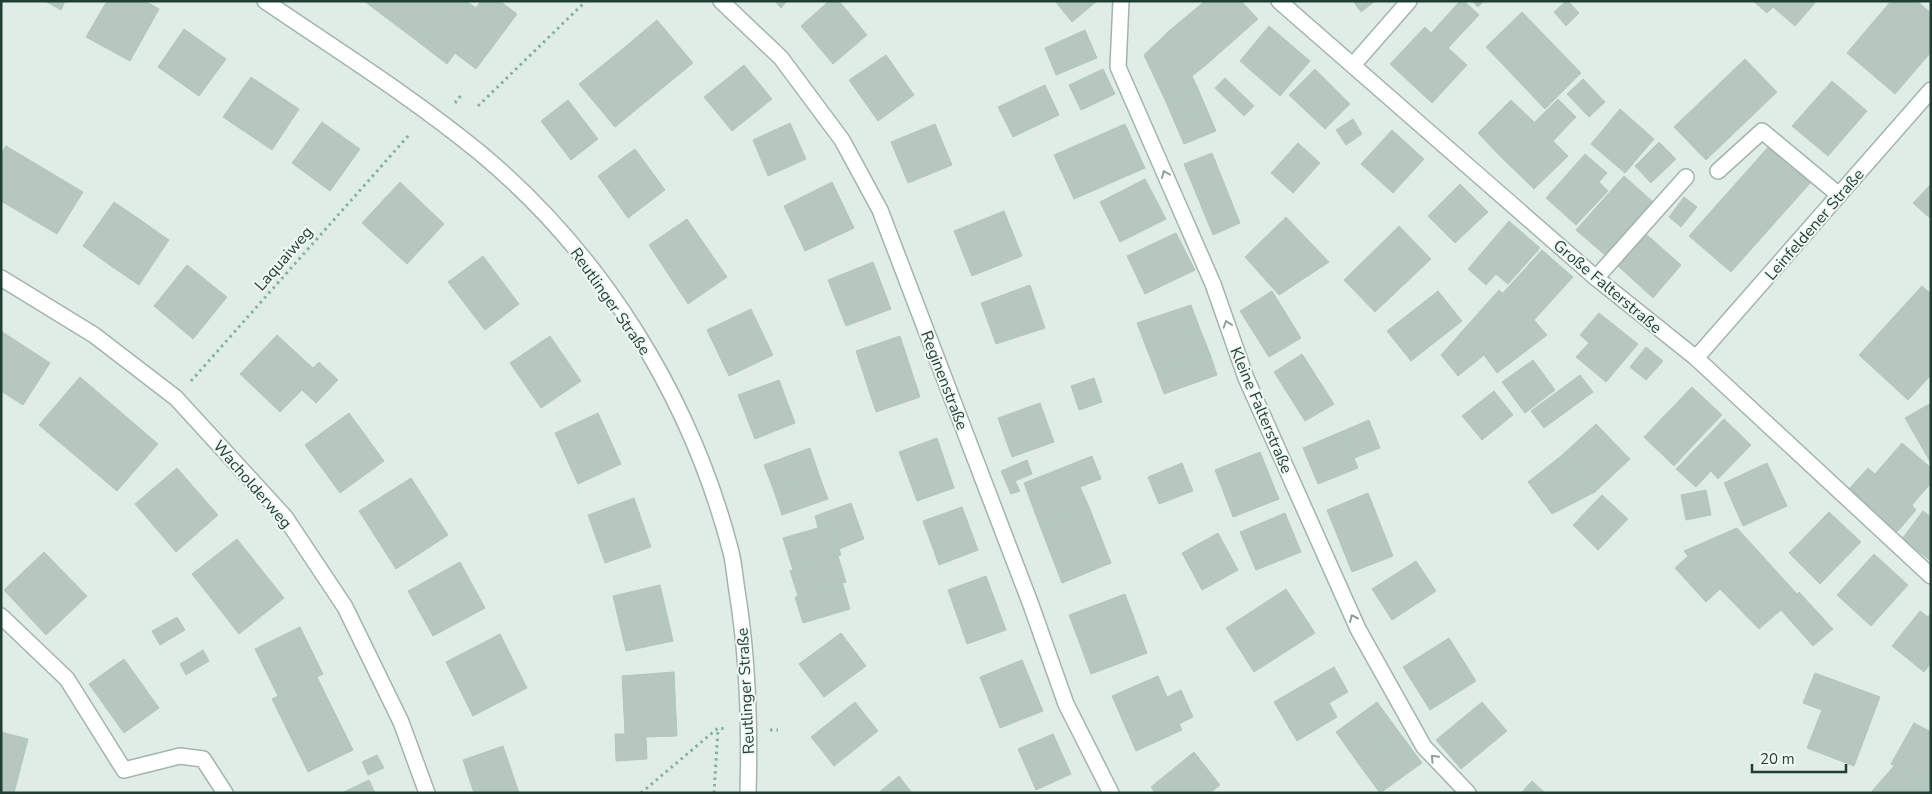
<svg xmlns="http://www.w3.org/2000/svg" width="1932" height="794" font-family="'Nunito Sans',sans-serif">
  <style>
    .building { fill: #b5c7bf; stroke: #b2c7bd }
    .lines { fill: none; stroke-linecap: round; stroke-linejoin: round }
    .service-casing { stroke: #a2b5ad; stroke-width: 18 }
    .minor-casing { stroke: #a2b5ad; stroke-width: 18 }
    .tertiary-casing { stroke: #a2b5ad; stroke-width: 18 }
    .path { stroke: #7eb39e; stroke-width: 3; stroke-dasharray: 2.5 4; stroke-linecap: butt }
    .service { stroke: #fff; stroke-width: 15 }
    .minor { stroke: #fff; stroke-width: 15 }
    .tertiary { stroke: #fff; stroke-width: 15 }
    .oneway { stroke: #8f9f9a }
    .labels { text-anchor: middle; stroke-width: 4; stroke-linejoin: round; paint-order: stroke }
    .street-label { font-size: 16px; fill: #1f3f34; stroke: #f1f9f4 }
  </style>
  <rect width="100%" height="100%" fill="#e0ede6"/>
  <path class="building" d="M45 1H65L61 10Z
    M107 1H145L159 9 130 61 86 37Z
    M364 1H451L452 3 421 44Z
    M454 1H466L476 8 481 1H500L517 14 476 69 455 53 447 64 421 44Z
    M775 1H787L781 8Z
    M829 1H839L867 35 833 64 801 26Z
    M1055 1H1097L1072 22Z
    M1205 1H1241L1258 19 1206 65 1170 30Z
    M1353 1H1375L1361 12Z
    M1460 1H1464L1479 15 1448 48 1467 65 1432 103 1390 64 1425 27 1431 33Z
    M1472 1H1484L1478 7Z
    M1566 1H1568L1579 13 1566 26 1554 12Z
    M1753 1H1813L1815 3 1795 26 1773 7 1767 13Z
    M1891 1H1917L1931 13V52L1895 94 1847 53Z
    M1522 12 1581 73 1545 109 1486 47Z
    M657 20 693 63 654 95 619 52Z
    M1269 26 1310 61 1280 96 1240 61Z
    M184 29 226 59 199 96 158 67Z
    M1085 30 1097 58 1056 75 1045 48Z
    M1170 30 1206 65 1192 76 1198 89 1166 102 1144 55Z
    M619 52 654 95 615 127 579 84Z
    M886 55 914 95 878 121 849 80Z
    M1745 59 1777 92 1706 160 1674 127Z
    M744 65 772 99 732 131 704 97Z
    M1103 69 1115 94 1081 110 1069 85Z
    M1315 69 1350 104 1325 129 1289 95Z
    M251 77 299 109 272 150 223 117Z
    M1225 78 1254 106 1244 116 1215 88Z
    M1583 79 1605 102 1589 117 1567 94Z
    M1832 81 1867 111 1828 156 1792 126Z
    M1045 85 1059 115 1013 137 998 107Z
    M1198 89 1207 110 1175 123 1166 102Z
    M1558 99 1576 117 1553 141 1568 156 1534 189 1500 156Z
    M568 100 598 139 571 160 541 121Z
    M1511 100 1534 122 1500 156 1478 133Z
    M1620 109 1654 139 1625 173 1591 144Z
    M1207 110 1216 131 1184 144 1175 123Z
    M1353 119 1362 134 1346 145 1336 130Z
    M322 122 360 149 330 191 292 163Z
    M790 123 806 159 768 176 753 140Z
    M935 124 952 165 908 183 891 142Z
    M1125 124 1145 168 1074 199 1054 155Z
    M1392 130 1424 159 1393 193 1361 164Z
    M1659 142 1676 159 1651 183 1635 166Z
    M1298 143 1320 163 1293 193 1271 173Z
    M1770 145 1812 181 1771 227 1730 190Z
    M6 146 83 192 57 234 1 201V154Z
    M635 149 665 190 628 218 598 176Z
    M1212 153 1240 223 1213 235 1184 164Z
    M1585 154 1607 173 1599 182 1608 191 1576 225 1546 198Z
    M1624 176 1653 202 1606 256 1576 230Z
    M1145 179 1166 219 1120 242 1100 202Z
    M400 182 444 224 407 264 362 223Z
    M832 182 854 228 805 251 784 206Z
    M1460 184 1488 212 1455 243 1428 216Z
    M1931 184V219L1913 203Z
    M1730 190 1771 227 1731 272 1689 236Z
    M1684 197 1697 207 1681 227 1669 217Z
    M114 202 142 221 111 266 83 246Z
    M1004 211 1022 256 972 276 954 231Z
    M1286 217 1329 262 1279 295 1245 257Z
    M687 219 727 277 688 304 649 245Z
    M142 221 169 240 139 285 111 266Z
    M1509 221 1540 248 1508 284 1496 274 1486 285 1468 269Z
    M1399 226 1431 259 1375 312 1344 280Z
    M1176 233 1195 270 1145 294 1127 256Z
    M1646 234 1681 265 1653 298 1617 265Z
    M1542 250 1573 277 1534 320 1503 293Z
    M483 256 519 304 485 330 448 282Z
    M873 262 891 309 846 326 828 280Z
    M187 265 227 297 193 339 154 306Z
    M1030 285 1045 328 996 344 981 303Z
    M1922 286 1931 294V375L1908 400 1859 355Z
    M1499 290 1534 320 1547 335 1497 373 1484 355 1458 376 1441 355Z
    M1272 291 1301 338 1269 357 1240 311Z
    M1438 291 1462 321 1411 361 1387 331Z
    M1191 305 1200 329 1146 347 1137 323Z
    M751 309 773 355 729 376 707 330Z
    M1599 313 1638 344 1606 382 1576 357 1589 343 1580 335Z
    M1200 329 1210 354 1156 372 1146 347Z
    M1 331 50 363 23 405 1 391Z
    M277 335 313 368 319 362 338 380 316 403 302 390 280 412 240 374Z
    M550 336 581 381 541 408 510 363Z
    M900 336 920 397 876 412 856 351Z
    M1646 347 1663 361 1646 380 1630 367Z
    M1210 354 1217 375 1164 394 1156 372Z
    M1302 354 1334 404 1305 421 1274 372Z
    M1533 360 1555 390 1525 413 1502 382Z
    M1580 375 1593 392 1544 428 1531 411Z
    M80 377 158 444 117 491 39 425Z
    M1094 378 1102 402 1079 410 1071 386Z
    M779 380 795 423 755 439 738 395Z
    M1692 387 1722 415 1698 440 1668 412Z
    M1494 391 1513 415 1482 440 1462 416Z
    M1040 403 1054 442 1012 457 998 418Z
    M1931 403V463L1905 418Z
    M1668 412 1698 440 1674 466 1644 437Z
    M349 413 384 461 340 493 305 445Z
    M598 413 621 464 578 484 555 433Z
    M1724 419 1751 445 1718 479 1711 471 1696 487 1676 469Z
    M1369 420 1380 448 1354 458 1343 431Z
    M1596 424 1630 459 1595 492 1561 456Z
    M1343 431 1358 468 1318 484 1303 448Z
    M937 438 954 488 917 501 899 452Z
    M1902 443 1931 468V483L1912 505 1916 510 1897 532 1848 490 1868 468 1875 474Z
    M810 448 819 475 774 491 764 465Z
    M1260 452 1279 499 1233 517 1215 470Z
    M1092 456 1101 479 1080 487 1089 507 1040 526 1024 483Z
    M1561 456 1595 492 1552 514 1528 482Z
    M1027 460 1032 474 1015 481 1020 491 1011 494 1001 471Z
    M1182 463 1193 491 1159 504 1148 477Z
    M1767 463 1787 506 1743 526 1724 483Z
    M177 468 218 515 176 552 135 504Z
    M819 475 828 499 782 515 774 491Z
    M411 478 448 535 396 569 359 511Z
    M1706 490 1711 515 1686 520 1681 495Z
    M1368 493 1393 556 1352 572 1327 510Z
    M1602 495 1628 519 1598 550 1573 525Z
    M634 498 651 547 605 563 588 515Z
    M851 503 864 539 839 549 832 524 818 528 815 516Z
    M962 507 978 550 939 565 923 521Z
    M1089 507 1111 563 1062 583 1040 526Z
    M1923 511 1931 517V561L1902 539Z
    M1829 512 1861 542 1820 584 1789 553Z
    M1285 513 1301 552 1256 570 1240 532Z
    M832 524 841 555 793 570 783 538Z
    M1737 528 1797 594 1799 592 1833 629 1813 646 1781 610 1759 629 1720 589 1706 602 1675 568 1688 556 1684 551Z
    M1218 533 1238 570 1202 590 1182 553Z
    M237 539 284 598 239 634 192 574Z
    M44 552 87 596 46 635 4 590Z
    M1874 554 1908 585 1871 626 1837 595Z
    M838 556 846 582 798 596 790 571Z
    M1416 561 1436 591 1392 620 1372 589Z
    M460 562 485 608 433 636 408 591Z
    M986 576 1006 630 967 644 948 590Z
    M842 582 850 609 803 623 795 597Z
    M660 585 673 641 626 651 613 596Z
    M1286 589 1315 633 1254 672 1226 628Z
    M1125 594 1147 653 1091 674 1069 615Z
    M1920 611 1928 617 1931 613V650L1924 658 1931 663 1924 672 1892 646Z
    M177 617 185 630 160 645 152 631Z
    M300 627 323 674 278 696 255 649Z
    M841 633 866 666 824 697 799 664Z
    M500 634 527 688 473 716 446 662Z
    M1449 638 1476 681 1430 710 1403 667Z
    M203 650 209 661 186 675 180 664Z
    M1931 650V663L1924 658Z
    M124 659 159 708 124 733 89 684Z
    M1022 660 1043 711 1000 728 980 677Z
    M1334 667 1348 692 1329 703 1337 717 1297 741 1274 702Z
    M674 672 677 736 646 737 647 759 616 761 615 734H625L622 676Z
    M1815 673 1880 697 1854 766 1807 748 1822 710 1803 703Z
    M1158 676 1167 697 1181 690 1193 717 1179 724 1182 730 1136 751 1112 696Z
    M317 677 353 750 308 772 272 699Z
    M855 702 878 731 834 766 811 737Z
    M1377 702 1399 732 1358 763 1336 732Z
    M1482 702 1507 731 1461 769 1436 740Z
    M1914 723 1931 732V786L1891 764Z
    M1 732 28 739 14 793H1Z
    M1399 732 1422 763 1380 793 1358 763Z
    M1053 734 1071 774 1036 790 1018 749Z
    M503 746 519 793H474L463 760Z
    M1194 752 1220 785 1210 793H1155L1151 787Z
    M377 755 384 768 368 775 362 762Z
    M1894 766 1931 786V790L1929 793H1875L1872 791Z
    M899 776 912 793H878Z
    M369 780 375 793H342Z
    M1532 781 1545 793H1521Z"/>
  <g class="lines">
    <g class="service-casing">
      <path id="service" d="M1718 171 1762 131 1839 195
        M1596 278 1686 177"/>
    </g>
    <g class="minor-casing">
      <path id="minor" d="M721 1 781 58 842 140 880 210 1031 605 1066 704 1111 793
        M1121 1 1118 67 1213 284 1246 378 1358 629 1424 747 1468 793
        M1279 1 1596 278 1696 358 1931 576
        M1353 65 1409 1
        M1 278 94 335 176 398 285 517 345 607 401 722 427 793
        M1696 358 1931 90
        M1 616 67 679 124 770 180 756 203 759 225 793"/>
    </g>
    <g class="tertiary-casing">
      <path id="tertiary" d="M265 1C337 50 412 97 479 152 602 254 691 397 731 552 734 564 735 578 737 591 748 658 750 725 748 793"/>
    </g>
    <path class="path" d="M455 103 462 94
      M478 106 586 1
      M191 381 409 135
      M770 730H778
      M641 793 718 728 727 729
      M714 793 718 729"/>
    <use href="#service" class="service"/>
    <use href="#minor" class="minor"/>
    <use href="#tertiary" class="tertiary"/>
  </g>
  <defs><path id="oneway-chevron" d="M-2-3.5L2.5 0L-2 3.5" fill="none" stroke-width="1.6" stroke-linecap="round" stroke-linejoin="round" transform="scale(1.25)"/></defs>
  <g class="oneway">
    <use href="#oneway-chevron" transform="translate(1165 174) rotate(-113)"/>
    <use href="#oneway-chevron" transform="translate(1227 324) rotate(-109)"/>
    <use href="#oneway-chevron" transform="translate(1353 618) rotate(-114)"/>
    <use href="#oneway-chevron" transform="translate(1434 758) rotate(-134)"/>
  </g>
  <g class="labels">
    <g class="street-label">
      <text transform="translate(1814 224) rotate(-49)" y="6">Leinfeldener Straße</text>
      <text transform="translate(283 258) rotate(-49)" y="6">Laquaiweg</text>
      <text transform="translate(1608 286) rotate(40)" y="6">Große Falterstraße</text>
      <text transform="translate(611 301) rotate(55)" y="6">Reutlinger Straße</text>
      <text transform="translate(945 380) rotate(69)" y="6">Reginenstraße</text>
      <text transform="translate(1262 410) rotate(67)" y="6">Kleine Falterstraße</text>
      <text transform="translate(253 484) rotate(49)" y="6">Wacholderweg</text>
      <text transform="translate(745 691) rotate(-93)" y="6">Reutlinger Straße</text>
    </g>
  </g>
  <rect width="1932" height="794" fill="none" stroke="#1f3f34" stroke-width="5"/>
  <path d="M1752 764v8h94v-8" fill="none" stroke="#1f3f34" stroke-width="2.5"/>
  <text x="1760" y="764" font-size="15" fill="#1f3f34" stroke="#f1f9f4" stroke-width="4" paint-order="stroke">20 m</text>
</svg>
